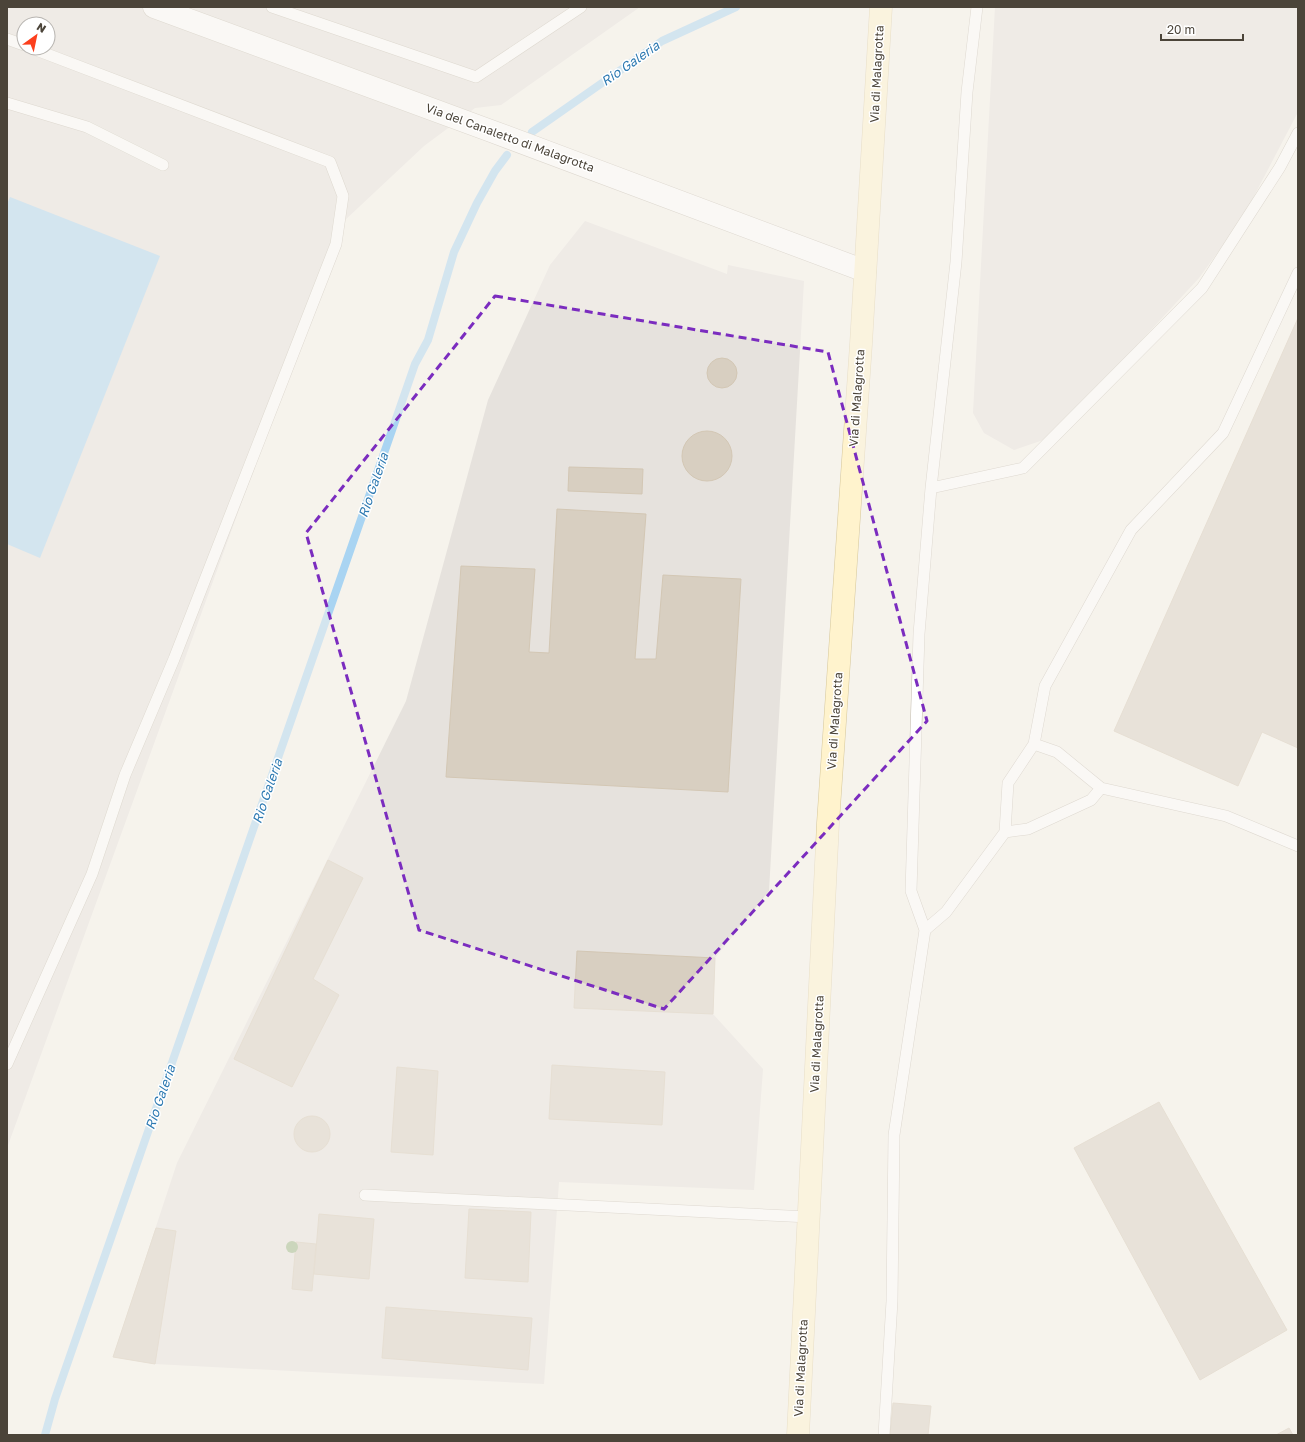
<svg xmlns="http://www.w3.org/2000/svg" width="1305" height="1442" font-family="'Golos Text',sans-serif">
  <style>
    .industrial { fill: #e6e2dd; fill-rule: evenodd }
    .water { fill: #a9d4f2 }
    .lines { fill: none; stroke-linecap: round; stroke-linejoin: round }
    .stream { stroke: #a9d4f2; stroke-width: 8 }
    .building { fill: #d8cfc1; stroke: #d3c7b4 }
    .service-casing { stroke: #c2bbae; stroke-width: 12 }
    .minor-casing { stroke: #c2bbae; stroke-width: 23 }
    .secondary-casing { stroke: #d6c79b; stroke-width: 23 }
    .service { stroke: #fff; stroke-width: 11 }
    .minor { stroke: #fff; stroke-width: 22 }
    .secondary { stroke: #fff3cd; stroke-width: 22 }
    .tree { fill: #97b381 }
    .marked { fill: none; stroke: #7b2cbf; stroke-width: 3; stroke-dasharray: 8 5; stroke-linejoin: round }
    .labels { text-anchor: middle; stroke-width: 3; stroke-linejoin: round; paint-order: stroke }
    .street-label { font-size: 12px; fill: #4b4439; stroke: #fff }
    .water-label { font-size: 13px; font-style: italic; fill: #2e7ab2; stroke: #fff }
  </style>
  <rect width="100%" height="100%" fill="#f6f3ec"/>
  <path class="industrial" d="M7 7H640L501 105 475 108 424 146 344 221 7 1148ZM24 24H48V48H24Z
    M995 7H1298V112L1242 219 1199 278 1052 437 1014 450 984 433 973 413Z
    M585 221 727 274 728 265 804 281 769 891 715 958 713 1014 763 1069 754 1190 559 1182 544 1384 155 1364 113 1357 177 1163 406 701 488 400 550 265Z"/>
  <path class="water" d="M10 197 160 256 40 558 7 544V204Z"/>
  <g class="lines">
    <path class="stream" d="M532 132 662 41 736 7
      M45 1435 55 1399 406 390 415 364 428 340 454 252 477 203 495 171 507 155"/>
  </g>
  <path class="building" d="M1298 318V748L1262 732 1238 786 1114 731Z
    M707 373a15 15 0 1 1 30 0a15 15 0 1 1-30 0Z
    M682 456a25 25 0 1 1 50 0a25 25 0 1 1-50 0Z
    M569 467 643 469 642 494 568 491Z
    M557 509 646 514 635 659H656L663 575 741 579 728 792 446 777 461 566 535 569 529 652 549 653Z
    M328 860 363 878 313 979 339 995 292 1087 234 1059Z
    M577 951 715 958 713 1014 574 1008Z
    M552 1065 665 1072 662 1125 549 1119Z
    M397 1067 438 1071 433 1155 391 1152Z
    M1159 1102 1287 1330 1200 1380 1074 1148Z
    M294 1134a18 18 0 1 1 36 0a18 18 0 1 1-36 0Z
    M469 1209 531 1212 528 1282 465 1278Z
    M319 1214 374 1219 369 1279 314 1274Z
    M156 1228 176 1231 155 1364 113 1357Z
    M296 1242 316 1244 312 1291 292 1289Z
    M386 1307 532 1318 528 1370 382 1358Z
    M893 1403 931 1406 928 1435H890Z
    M1289 1428 1293 1435H1276Z"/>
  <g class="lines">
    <g class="service-casing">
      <path id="service" d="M272 7 476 77 581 7
        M7 39 24 45
        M7 103 87 127 163 165
        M931 488 1023 468 1202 288 1280 167 1298 133
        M1034 744 1057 752 1101 788 1226 816 1298 846
        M1005 832 1028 829 1091 800 1101 788
        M925 930 946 912 1005 832 1008 783 1034 744 1045 686 1131 530 1223 433 1298 273
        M7 1064 92 874 125 775 174 659 336 244 343 196 330 162 31 48
        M365 1195 809 1217
        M884 1435 892 1301 894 1135 925 930 911 891 919 634 931 488 956 262 967 92 977 7"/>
    </g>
    <g class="minor-casing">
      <path id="minor" d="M154 7 491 131 865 271"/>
    </g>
    <g class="secondary-casing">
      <path id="secondary" d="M798 1435 828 823 861 344 881 7"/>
    </g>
    <use href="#service" class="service"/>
    <use href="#minor" class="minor"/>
    <use href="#secondary" class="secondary"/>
  </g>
  <circle class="tree" cx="292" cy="1247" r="6"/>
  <path d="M0 0H1305V1442H0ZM495 296 828 352 927 721 664 1009 419 930 306 533Z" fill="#f6f3ec" fill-opacity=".55" fill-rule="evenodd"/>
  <path class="marked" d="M495 296 828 352 927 721 664 1009 419 930 306 533Z"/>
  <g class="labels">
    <g class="street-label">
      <text transform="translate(877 74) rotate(-87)" y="4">Via di Malagrotta</text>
      <text transform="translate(510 138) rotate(20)" y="4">Via del Canaletto di Malagrotta</text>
      <text transform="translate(857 398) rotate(-86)" y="4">Via di Malagrotta</text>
      <text transform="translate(835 721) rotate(-86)" y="4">Via di Malagrotta</text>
      <text transform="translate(817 1044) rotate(-87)" y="4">Via di Malagrotta</text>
      <text transform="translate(801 1368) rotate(-87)" y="4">Via di Malagrotta</text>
    </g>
    <g class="water-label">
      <text transform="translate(630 63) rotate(-35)" y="5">Rio Galeria</text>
      <text transform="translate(373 485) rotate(-71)" y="5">Rio Galeria</text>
      <text transform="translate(267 791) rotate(-71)" y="5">Rio Galeria</text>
      <text transform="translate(160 1097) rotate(-71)" y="5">Rio Galeria</text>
    </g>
  </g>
  <rect width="1305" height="1442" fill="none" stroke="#4b4439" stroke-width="16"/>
  <g transform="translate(36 36) rotate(33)"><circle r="19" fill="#ffffff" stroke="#b7b4b0"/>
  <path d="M0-3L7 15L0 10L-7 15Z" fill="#fc3f1d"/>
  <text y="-6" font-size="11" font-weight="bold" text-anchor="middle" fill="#4b4439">N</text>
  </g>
  <path d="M1161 34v6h82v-6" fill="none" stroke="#4b4439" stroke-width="2"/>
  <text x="1167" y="34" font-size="12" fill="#4b4439" stroke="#ffffff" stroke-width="3" paint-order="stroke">20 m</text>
</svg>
